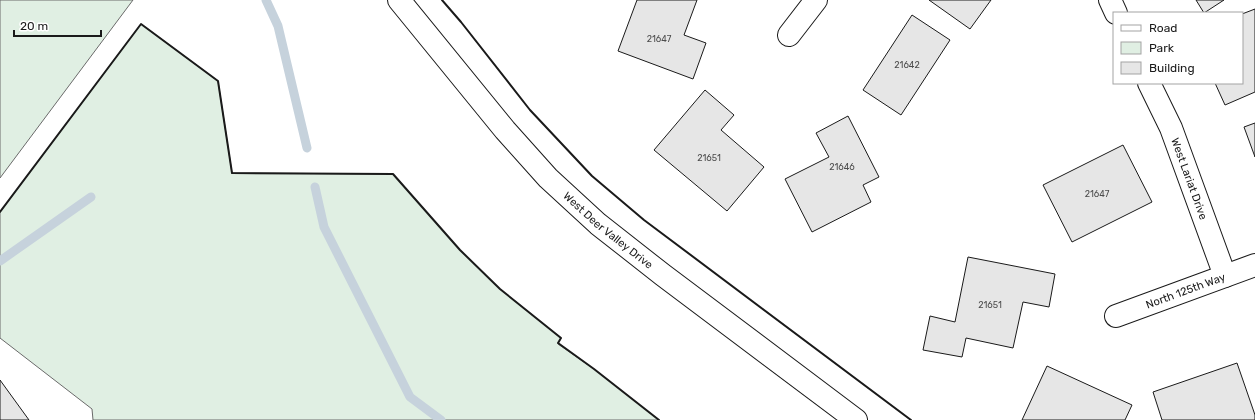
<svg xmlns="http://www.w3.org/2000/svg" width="1255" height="420" font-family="Rubik,sans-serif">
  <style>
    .green { fill: #e0efe3; stroke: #6a6a6a }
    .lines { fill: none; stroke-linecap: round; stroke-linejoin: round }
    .stream { stroke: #c6d2dc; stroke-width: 9 }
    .building { fill: #e6e6e6; stroke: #1a1a1a }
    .minor-casing { stroke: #1a1a1a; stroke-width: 24 }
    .tertiary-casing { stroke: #1a1a1a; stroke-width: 24 }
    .minor { stroke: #fff; stroke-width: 22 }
    .tertiary { stroke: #fff; stroke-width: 22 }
    .wall { stroke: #1a1a1a; stroke-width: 2 }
    .labels { text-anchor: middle; stroke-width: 3; stroke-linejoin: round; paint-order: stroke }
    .number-label { font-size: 9px; fill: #4d4d4d }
    .street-label { font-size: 11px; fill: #1a1a1a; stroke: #fff }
  </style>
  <rect width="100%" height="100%" fill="#fff"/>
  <path class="green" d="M0 0H133L0 178Z
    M141 24 218 81 232 173 393 174 460 250 500 289 561 338 558 344 594 369 659 420H93L92 409 0 338V212Z"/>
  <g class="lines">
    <path class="stream" d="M266 0 278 26 307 148
      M315 187 324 227 410 397 441 420
      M0 261 91 197"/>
  </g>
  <path class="building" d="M637 0H697L684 35 706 43 693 79 618 51Z
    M929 0H991L970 29Z
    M1196 0H1224L1204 13Z
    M1255 9V92L1225 105 1215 83H1242V14Z
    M912 15 950 40 901 115 863 90Z
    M705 90 734 115 721 130 764 167 727 211 654 150Z
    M848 116 879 177 863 185 871 202 812 232 785 179 829 157 816 133Z
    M1255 123V157L1244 127Z
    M1123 145 1152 202 1072 242 1043 185Z
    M968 257 1055 274 1049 307 1023 302 1013 348 966 338 962 357 923 350 930 316 955 322Z
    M1237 363 1255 415V420H1162L1153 392Z
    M1047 366 1132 405 1125 420H1022Z
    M0 380 29 420H0Z"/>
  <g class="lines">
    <g class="minor-casing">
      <g id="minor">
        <path d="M1110 0 1116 13"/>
        <path d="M789 35 816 0"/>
        <path id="s1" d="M1149 83 1171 128 1225 276"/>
        <path id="s2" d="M1116 316 1255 265"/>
      </g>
    </g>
    <g class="tertiary-casing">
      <g id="tertiary">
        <path id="s3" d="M399 0 505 130 548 178 598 224 663 275 856 420"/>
      </g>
    </g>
    <use href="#minor" class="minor"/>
    <use href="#tertiary" class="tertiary"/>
    <path class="wall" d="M442 0 461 22 530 110 592 176 644 220 911 420
      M0 212 141 24 218 81 232 173 393 174 460 250 500 289 561 338 558 343 594 369 659 420"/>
  </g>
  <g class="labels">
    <g class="number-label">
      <text x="659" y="42">21647</text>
      <text x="907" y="68">21642</text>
      <text x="709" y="161">21651</text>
      <text x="842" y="170">21646</text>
      <text x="1097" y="197">21647</text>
      <text x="990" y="308">21651</text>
    </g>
    <g class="street-label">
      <text dy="4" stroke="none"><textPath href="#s1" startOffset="104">West Lariat Drive</textPath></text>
      <text dy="4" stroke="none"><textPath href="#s3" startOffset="312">West Deer Valley Drive</textPath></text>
      <text dy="4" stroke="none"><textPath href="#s2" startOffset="74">North 125th Way</textPath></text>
    </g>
  </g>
  <rect x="1113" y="12" width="130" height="72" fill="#ffffff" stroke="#a3a3a3"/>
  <rect x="1121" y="25" width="20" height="6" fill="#ffffff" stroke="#a3a3a3"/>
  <text x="1149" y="32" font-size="12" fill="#1a1a1a">Road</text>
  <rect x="1121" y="42" width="20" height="12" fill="#e0efe3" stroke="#a3a3a3"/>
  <text x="1149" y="52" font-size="12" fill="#1a1a1a">Park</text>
  <rect x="1121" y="62" width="20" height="12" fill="#e6e6e6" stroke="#a3a3a3"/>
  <text x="1149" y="72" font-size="12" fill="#1a1a1a">Building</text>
  <path d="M14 30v6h87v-6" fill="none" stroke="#1a1a1a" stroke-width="2"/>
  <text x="20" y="30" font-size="12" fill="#1a1a1a" stroke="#ffffff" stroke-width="3" paint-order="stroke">20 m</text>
</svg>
